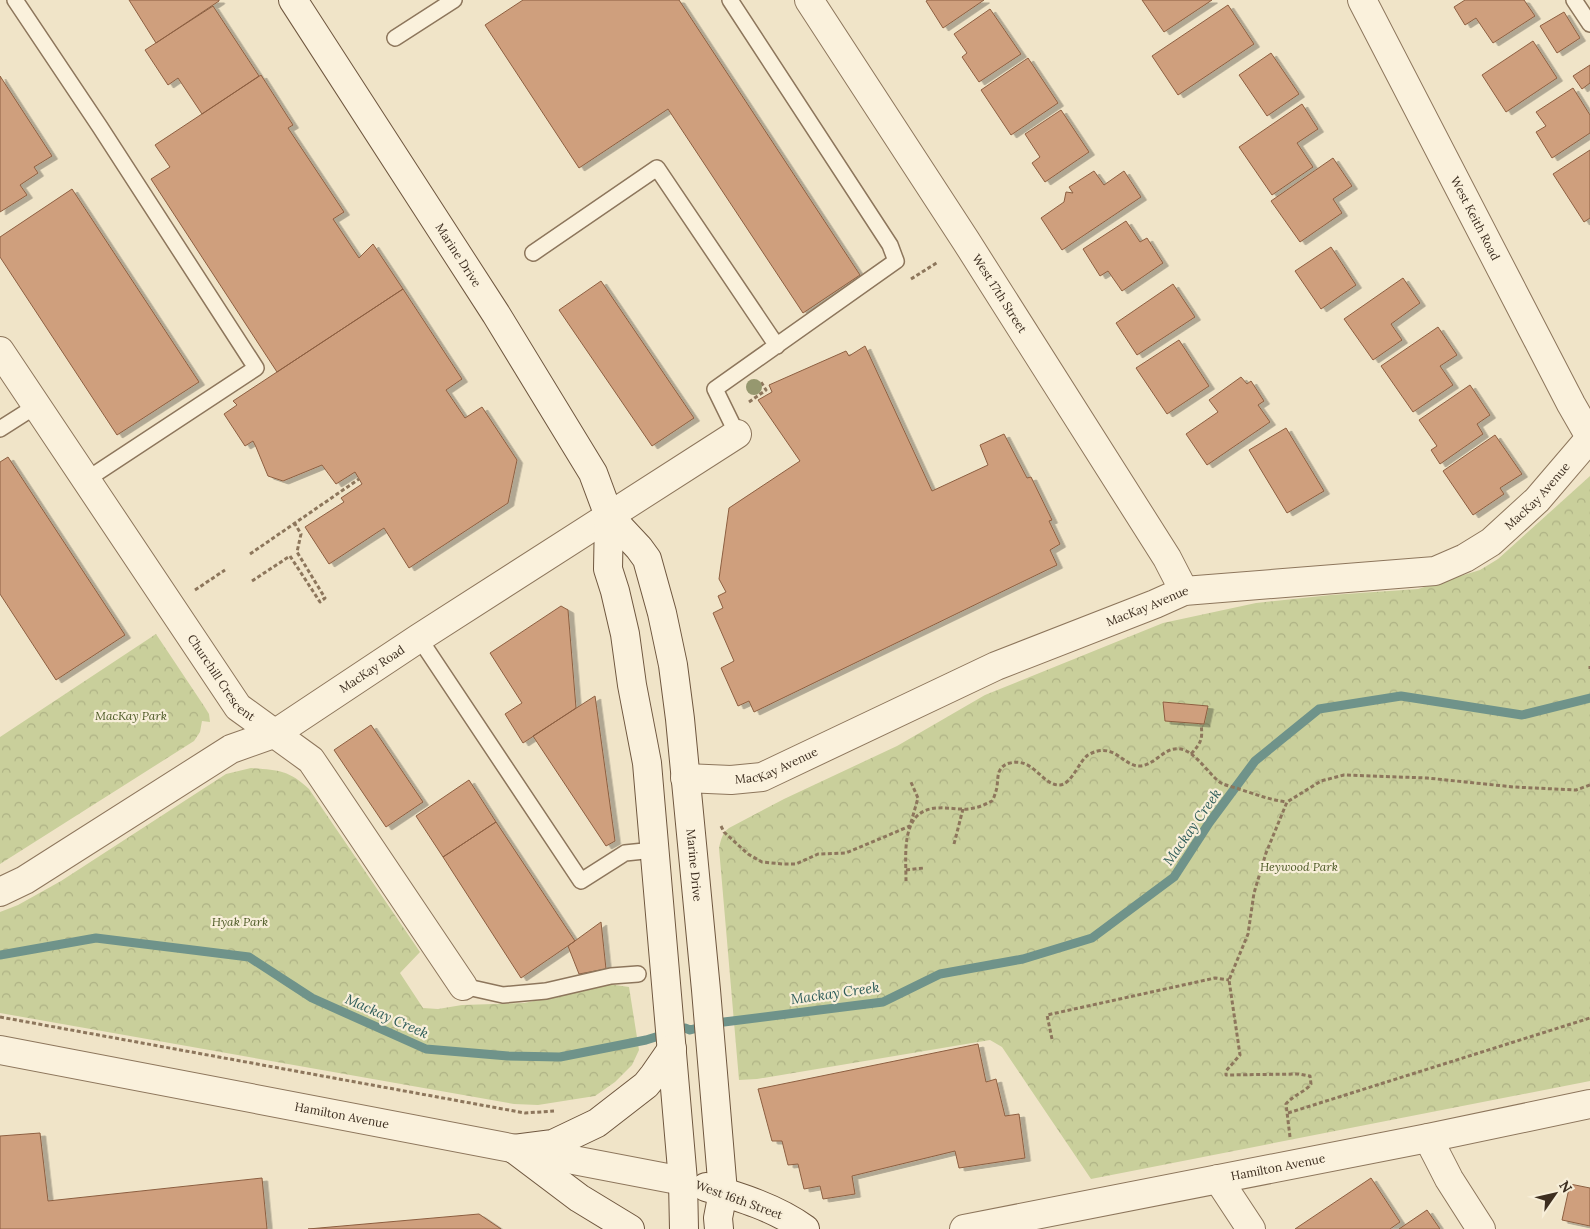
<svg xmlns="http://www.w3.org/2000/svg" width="1590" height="1229" font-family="Lora,serif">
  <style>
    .park { fill: url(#park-crowns) }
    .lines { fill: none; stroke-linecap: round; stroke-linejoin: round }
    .stream { stroke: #6f938a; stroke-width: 9 }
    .building { fill: #cf9f7d; stroke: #8d5f41; filter: url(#shadow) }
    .service-casing { stroke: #8d765c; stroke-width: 18 }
    .minor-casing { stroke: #8d765c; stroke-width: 30 }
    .tertiary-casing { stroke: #8d765c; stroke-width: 30 }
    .secondary-casing { stroke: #6f573f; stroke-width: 30 }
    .path { stroke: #8d765c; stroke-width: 3; stroke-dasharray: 4 2.5; stroke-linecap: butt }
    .service { stroke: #faf1dc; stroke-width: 15 }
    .minor { stroke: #faf1dc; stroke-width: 28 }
    .tertiary { stroke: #faf1dc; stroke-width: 28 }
    .secondary { stroke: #faf1dc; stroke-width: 28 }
    .tree { fill: #96986f }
    .labels { text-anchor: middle; stroke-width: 4.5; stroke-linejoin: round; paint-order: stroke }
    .street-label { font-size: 12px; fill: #3d2e20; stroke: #f7eed8 }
    .park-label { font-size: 12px; font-style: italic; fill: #4d5a26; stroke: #f7eed8 }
    .water-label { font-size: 14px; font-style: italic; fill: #2f5d5a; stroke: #f7eed8 }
  </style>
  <defs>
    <pattern id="park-crowns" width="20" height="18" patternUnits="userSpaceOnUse" patternTransform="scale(1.25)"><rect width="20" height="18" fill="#c9cf9b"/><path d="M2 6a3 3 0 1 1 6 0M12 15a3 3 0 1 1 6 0" fill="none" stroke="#aeb285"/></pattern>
    <filter id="shadow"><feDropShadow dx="5.5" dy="3" stdDeviation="0" flood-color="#0004"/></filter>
  </defs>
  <rect width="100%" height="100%" fill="#f0e4c8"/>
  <path class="park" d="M1590 476V1081L1091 1179 1002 1047 990 1040 757 1079 739 1080 719 848C721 840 722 833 729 828L784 799 897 746 985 695 1163 623 1256 603 1331 595 1418 589 1480 570 1498 559Z
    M156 634 204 706 209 714 210 722 202 721 200 732 194 741 0 864V737Z
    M251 768C278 770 289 770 309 789L420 952 400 973 423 1008 438 1009 462 1005 524 1003 580 992 608 984 629 987 639 1050 632 1065 615 1082 595 1096 538 1105 514 1104 0 1013V912L18 905 61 881 226 774Z"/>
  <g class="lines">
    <path class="stream" d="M0 955 96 938 249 957 312 998 426 1049 508 1056 560 1057 646 1040 685 1028 690 1030 716 1023 883 1002 940 974 1023 959 1092 938 1174 877 1209 823 1255 761 1319 709 1401 696 1522 715 1590 698"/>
  </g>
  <path class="building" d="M129 0H219V1L156 43Z
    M523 0H679L860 275 803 313 668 109 579 168 485 25Z
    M928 0H984L943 28 926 1Z
    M1142 0H1212L1164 32Z
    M1465 0H1524L1535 16 1493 43 1476 18 1465 25 1454 7Z
    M1228 5 1254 44 1178 95 1152 56Z
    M213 6 259 76 202 114 178 78 168 85 145 50Z
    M990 9 1021 54 979 82 962 57 967 53 954 34Z
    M1564 12 1580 38 1557 53 1540 26Z
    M1533 41 1557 78 1506 112 1482 75Z
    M1271 53 1299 94 1267 116 1239 75Z
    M1028 58 1058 103 1011 135 981 90Z
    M1590 65V83L1582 89 1573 76Z
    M261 75 293 125 288 128 344 212 333 219 359 258 373 244 403 289 277 372 151 179 170 167 155 145Z
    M0 76 52 156 34 167 38 173 20 185 27 195 0 212Z
    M1573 88 1590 115V133L1552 158 1536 132 1546 126 1536 112Z
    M1302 104 1318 129 1297 143 1313 167 1272 195 1239 147Z
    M1061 110 1089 152 1045 182 1032 163 1040 157 1025 134Z
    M1590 150V218L1584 222 1553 174Z
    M1333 158 1352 186 1333 199 1342 213 1300 242 1271 201Z
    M1094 171 1104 185 1124 171 1141 197 1062 250 1041 218 1064 202 1066 192 1073 193 1069 187Z
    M72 189 199 382 117 435 0 257V237Z
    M1126 221 1140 242 1147 238 1163 263 1122 291 1108 271 1100 276 1083 249Z
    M1331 247 1356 285 1321 309 1295 271Z
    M1403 278 1420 303 1391 324 1402 340 1373 360 1344 319Z
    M601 281 694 418 652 446 559 310Z
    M1173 284 1195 317 1137 355 1116 323Z
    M403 289 462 379 446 390 465 418 482 407 517 460 508 503 409 568 384 528 329 564 305 527 344 502 341 498 362 484 355 472 336 484 322 465 283 481 268 476 256 447 253 441 245 446 224 414 237 405 233 401Z
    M1438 327 1457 355 1440 366 1453 385 1413 412 1381 366Z
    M1179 340 1209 386 1167 414 1136 368Z
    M865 346 932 491 988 465 980 445 1004 434 1027 478 1031 477 1052 520 1049 521 1060 544 1050 550 1057 565 754 712 749 701 738 706 721 668 734 661 713 613 723 608 718 596 726 592 719 579 729 508 800 461 758 400 772 392 769 385 846 351 849 356Z
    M1241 377 1247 384 1251 381 1264 401 1258 405 1270 422 1207 465 1186 434 1218 412 1209 400Z
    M1470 385 1490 415 1477 424 1483 434 1440 464 1431 450 1437 446 1419 420Z
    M1286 428 1324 491 1287 513 1249 450Z
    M1495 435 1522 474 1500 488 1504 494 1473 515 1443 471Z
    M8 457 125 635 56 680 0 594V462Z
    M561 606 568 610 576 708 523 743 505 714 522 703 490 653Z
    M595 696 615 841 606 846 533 736Z
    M1163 702 1208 706 1204 724 1165 721Z
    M371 725 423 802 386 827 334 750Z
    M469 780 496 822 443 857 416 816Z
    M496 822 575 941 521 978 443 857Z
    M601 922 606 969 579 974 568 946Z
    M978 1044 986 1082 996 1079 1005 1116 1019 1114 1025 1158 959 1168 955 1151 852 1176 855 1194 823 1199 820 1186 804 1189 798 1164 788 1165 782 1141H772L758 1089Z
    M40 1133 48 1201 262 1178 267 1229H0V1136Z
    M1371 1178 1400 1222 1390 1229H1295Z
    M1570 1184 1590 1188V1226L1562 1220Z
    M1427 1210 1440 1229H1399Z
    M479 1214 501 1229H308Z"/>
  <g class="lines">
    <g class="service-casing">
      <path id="service" d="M15 0 100 127 256 368 86 480
        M730 0 890 245 896 261 715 389 737 434
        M1574 0 1590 24
        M395 38 454 0
        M533 253 657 168 777 346
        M0 429 36 406
        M419 638 581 881 625 853 654 850
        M463 986 503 995 546 991 611 976 638 974"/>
    </g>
    <g class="minor-casing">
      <g id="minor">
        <path id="s1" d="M809 0 966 241 1167 558 1184 591"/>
        <path id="s2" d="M1362 0 1571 404 1590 437"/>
        <path id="s3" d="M0 351 238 707 311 760 463 986"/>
        <path id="s4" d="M685 778 731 780 762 777 996 666 1155 604 1184 591 1435 571 1465 558 1491 542 1537 500 1590 438"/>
        <path id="s5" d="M0 892 25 880 231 749 276 733 419 638 737 434"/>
        <path d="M1428 1138 1449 1179 1481 1229"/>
        <path d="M1218 1179 1251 1229"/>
        <path id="s6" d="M964 1229 1428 1138 1590 1104"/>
      </g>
    </g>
    <g class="tertiary-casing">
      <g id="tertiary">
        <path id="s7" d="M0 1050 683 1181"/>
      </g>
    </g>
    <g class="secondary-casing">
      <g id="secondary">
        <path id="s8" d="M293 0 496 314 593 473 609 516 608 569 615 591 625 634 632 685 647 763 683 1181 684 1229"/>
        <path id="s9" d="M609 516 639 548 647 559 662 613 673 665 680 719 706 990 723 1192 718 1218 719 1229"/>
        <path d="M514 1149 553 1144 597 1123 646 1085 654 1075 672 1049"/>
        <path d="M514 1149 579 1198 630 1229"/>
        <path d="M706 1187C740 1197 776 1208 805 1229"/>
      </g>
    </g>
    <path class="path" d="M911 279 938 262
      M749 402 766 390 761 382
      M250 554 359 479
      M252 581 290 556 320 602 325 598 297 552 301 534 295 524
      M195 590 225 570
      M1590 666V669
      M1191 754C1201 743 1203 739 1201 724
      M721 826 724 832 748 854 762 862 783 864H796L818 854 846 853 910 826 918 798 910 780
      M954 844 963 809
      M906 870 924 868
      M906 881C906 854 900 809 938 808 950 807 962 811 974 808 980 807 986 804 992 801 994 798 995 794 996 791 998 785 997 778 999 772 1001 767 1005 764 1010 763 1034 757 1042 786 1060 785 1072 784 1079 761 1088 755 1114 740 1123 767 1140 766 1156 765 1164 746 1181 749 1196 752 1209 775 1221 783 1227 786 1234 787 1239 789 1255 794 1270 800 1287 802
      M0 1017 525 1113 554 1111
      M1052 1039 1047 1015 1215 978 1229 980
      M1288 1113 1590 1018
      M1290 1137 1286 1104C1293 1095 1304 1093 1311 1084L1310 1076 1299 1074 1226 1075V1071L1240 1055 1229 980 1248 934 1254 893 1266 853 1287 802 1321 781 1344 775 1427 778 1514 787 1576 790 1590 785"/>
    <use href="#service" class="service"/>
    <use href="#minor" class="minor"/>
    <use href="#tertiary" class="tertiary"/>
    <use href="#secondary" class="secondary"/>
  </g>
  <circle class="tree" cx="754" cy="387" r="8"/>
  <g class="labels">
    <g class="street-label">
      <text dy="4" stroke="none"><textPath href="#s2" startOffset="246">West Keith Road</textPath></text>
      <text dy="4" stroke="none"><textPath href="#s8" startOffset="304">Marine Drive</textPath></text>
      <text dy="4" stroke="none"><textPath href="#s1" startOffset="350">West 17th Street</textPath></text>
      <text dy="4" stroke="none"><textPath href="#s4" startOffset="919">MacKay Avenue</textPath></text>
      <text dy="4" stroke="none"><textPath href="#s4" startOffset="499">MacKay Avenue</textPath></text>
      <text dy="4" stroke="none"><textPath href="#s5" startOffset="435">MacKay Road</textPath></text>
      <text dy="4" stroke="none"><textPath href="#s3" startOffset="395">Churchill Crescent</textPath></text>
      <text dy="4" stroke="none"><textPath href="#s4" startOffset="94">MacKay Avenue</textPath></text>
      <text dy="4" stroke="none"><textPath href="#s9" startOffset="368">Marine Drive</textPath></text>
      <text dy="4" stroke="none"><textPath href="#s7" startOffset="348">Hamilton Avenue</textPath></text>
      <text dy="4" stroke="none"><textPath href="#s6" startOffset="320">Hamilton Avenue</textPath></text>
      <text transform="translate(739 1200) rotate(20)" y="4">West 16th Street</text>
    </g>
    <g class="park-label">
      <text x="131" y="720">MacKay Park</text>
      <text x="1299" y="871">Heywood Park</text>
      <text x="240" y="926">Hyak Park</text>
    </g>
    <g class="water-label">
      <text transform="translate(1192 827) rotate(-55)" y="5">Mackay Creek</text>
      <text transform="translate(835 993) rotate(-8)" y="5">Mackay Creek</text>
      <text transform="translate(387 1016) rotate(24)" y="5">Mackay Creek</text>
    </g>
  </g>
  <g transform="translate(1555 1194) rotate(56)" stroke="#f7eed8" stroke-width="4" paint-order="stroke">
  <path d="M0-4L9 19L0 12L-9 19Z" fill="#3d2e20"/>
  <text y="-8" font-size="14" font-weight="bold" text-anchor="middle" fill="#3d2e20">N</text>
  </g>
</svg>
